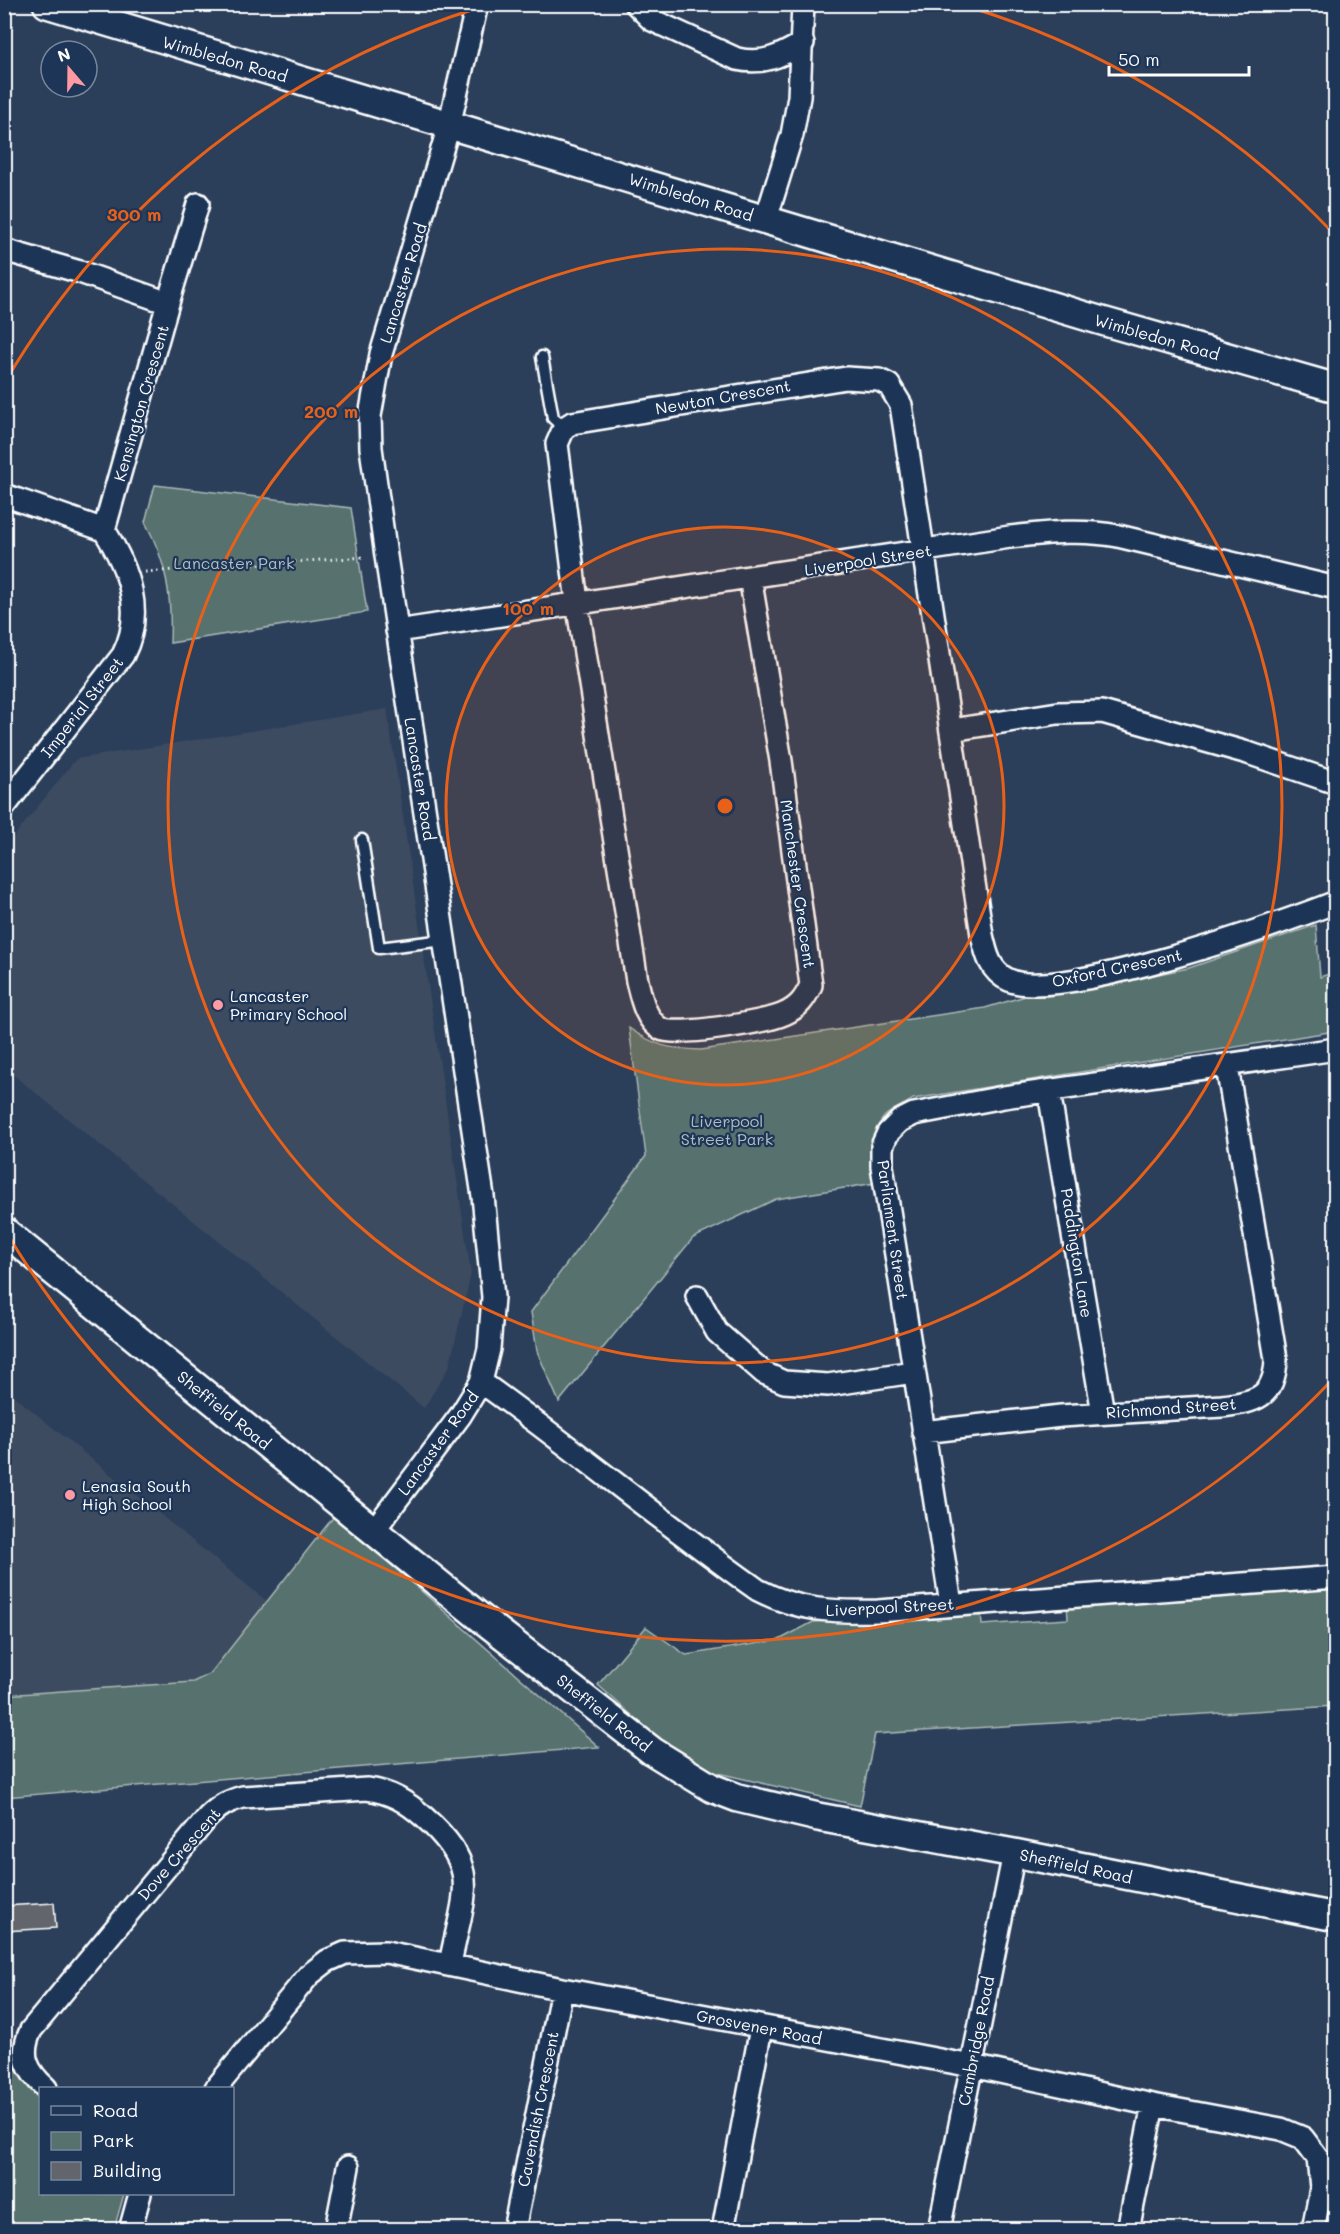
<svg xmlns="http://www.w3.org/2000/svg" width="1340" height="2234" font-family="Mali,sans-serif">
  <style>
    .built { fill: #3c4b60 }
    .green { fill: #57716e; stroke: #abb8b6; stroke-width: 1.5 }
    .building { fill: #62666c; stroke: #fff; stroke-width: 1.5 }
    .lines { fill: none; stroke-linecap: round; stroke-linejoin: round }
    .service-casing { stroke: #fff; stroke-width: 15 }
    .minor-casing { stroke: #fff; stroke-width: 26 }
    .tertiary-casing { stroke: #fff; stroke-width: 32 }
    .path { stroke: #fff; stroke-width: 3; stroke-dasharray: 1.5 4.5; stroke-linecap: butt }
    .service { stroke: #1d3557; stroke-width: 10 }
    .minor { stroke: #1d3557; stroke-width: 21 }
    .tertiary { stroke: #1d3557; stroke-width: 27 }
    .ring { fill: none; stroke: #e96118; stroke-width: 3 }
    .poi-dot { fill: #ff9aa2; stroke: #1d3557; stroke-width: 2 }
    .labels { text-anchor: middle; stroke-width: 4.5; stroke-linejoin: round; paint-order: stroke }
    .street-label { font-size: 16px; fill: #fff; stroke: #1d3557 }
    .park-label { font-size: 16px; fill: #b3bfbe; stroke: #1d3557 }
    .poi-label { font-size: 16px; fill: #fff; stroke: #1d3557; text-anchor: start }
    .centre { fill: #e96118; stroke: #1d3557; stroke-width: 3 }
    .ring-label { font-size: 18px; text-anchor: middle; font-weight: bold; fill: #e96118; stroke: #1d3557; stroke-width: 4.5; stroke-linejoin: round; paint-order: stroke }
  </style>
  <rect width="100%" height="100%" fill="#2b3f5b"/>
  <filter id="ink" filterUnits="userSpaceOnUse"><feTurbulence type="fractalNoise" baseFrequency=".0167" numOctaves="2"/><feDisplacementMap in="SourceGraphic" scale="12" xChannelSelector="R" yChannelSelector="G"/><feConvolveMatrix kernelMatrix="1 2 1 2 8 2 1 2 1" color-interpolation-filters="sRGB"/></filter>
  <g filter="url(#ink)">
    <path class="built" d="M387 709 471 1274 449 1367 424 1408 5 1068 4 849 76 759Z
      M4 1388 268 1602 210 1674 193 1682 5 1695Z"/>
    <path class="green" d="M155 485 351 508 367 612 170 643C172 597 167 562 145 522Z
      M1316 925 1320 977 1335 972V1031L913 1099C904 1105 891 1110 884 1117 868 1136 873 1161 875 1183L776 1199 693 1238 559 1402 537 1351 531 1312 646 1156 629 1028C655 1046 669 1049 701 1050L985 1008 1039 992 1103 985 1189 968Z
      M335 1515 599 1747 5 1797V1695L193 1682 210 1674Z
      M1335 1589V1706L875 1734 860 1806 714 1772 663 1743 598 1685 646 1627 686 1655 779 1640 813 1622 981 1612 982 1625 1068 1619 1067 1605Z
      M5 2056 40 2099V2194H124L114 2229H5Z"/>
    <path class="building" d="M54 1903 56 1928 4 1931V1906Z"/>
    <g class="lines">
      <g class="service-casing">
        <path id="service" d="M542 357 553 418 564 428
          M362 840 379 948 444 940"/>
      </g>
      <g class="minor-casing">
        <path id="minor" d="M636 4 652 20 737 59C763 65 781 56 803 43
          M766 219 792 135 799 97 803 4
          M4 250 80 272 168 303 104 530
          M168 303 198 204
          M4 495 104 530C129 569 145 612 123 655L4 807
          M750 577 781 761 811 985C805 999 798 1008 784 1014 767 1022 676 1037 661 1029 645 1020 641 997 637 981L577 602 557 444 564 428 572 423 846 378 879 380 889 385 901 405 982 935C986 953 990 972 1009 980 1057 1003 1280 924 1336 902
          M397 631 1010 537C1047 533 1081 529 1118 536L1336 588
          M952 730 1058 713 1102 712 1248 753 1336 783
          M1049 1092 1103 1413
          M697 1296 717 1332 764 1373 784 1382 828 1385 913 1372
          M481 1382C575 1449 663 1523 758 1590 799 1611 832 1612 878 1611L1336 1577
          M923 1432 1061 1416 1222 1406C1256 1402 1275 1397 1276 1359L1227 1067
          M374 1530 460 1416 481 1382 489 1349 493 1297 483 1196 386 556 371 448 370 416 381 354 449 126 477 4
          M951 1604 882 1166V1146L888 1133 900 1121 914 1114 1004 1097 1336 1049
          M46 2088C27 2071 19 2055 31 2030L208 1817C219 1806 228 1801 243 1797L367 1789C391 1792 407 1802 424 1817 484 1870 463 1895 450 1964
          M216 2088 309 1975 327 1961 345 1953 386 1952 562 1989 972 2066 1153 2105 1281 2129 1303 2138 1318 2158 1321 2188 1313 2230
          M130 2230 140 2194
          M336 2230 348 2167
          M514 2230 562 1989
          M723 2230 761 2028
          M939 2230 1014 1853
          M1128 2230 1153 2105"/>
      </g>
      <g class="tertiary-casing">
        <path id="tertiary" d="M47 4 1102 321 1336 388
          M4 1231 481 1618 652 1751 712 1788 738 1798 818 1817 1014 1853 1336 1917"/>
      </g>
      <path class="path" d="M145 572 366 557"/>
      <use href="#service" class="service"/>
      <use href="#minor" class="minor"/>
      <use href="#tertiary" class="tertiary"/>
    </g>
  </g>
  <circle cx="725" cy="806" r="279" fill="#e96118" fill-opacity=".12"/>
  <g class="ring">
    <circle cx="725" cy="806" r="279"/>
    <circle cx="725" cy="806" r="557"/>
    <path d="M1331 1381A836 836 0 0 1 5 1230M5 382A836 836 0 0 1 481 7M969 7A836 836 0 0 1 1331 231"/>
  </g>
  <g class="poi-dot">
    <circle cx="218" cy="1005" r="6"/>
    <circle cx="70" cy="1495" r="6"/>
  </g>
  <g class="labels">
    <g class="street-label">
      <text transform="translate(225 59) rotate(16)" y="6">Wimbledon Road</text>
      <text transform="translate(691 197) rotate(17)" y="6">Wimbledon Road</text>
      <text transform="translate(403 283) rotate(-73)" y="6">Lancaster Road</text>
      <text transform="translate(1157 337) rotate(16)" y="6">Wimbledon Road</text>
      <text transform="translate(723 397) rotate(-10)" y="6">Newton Crescent</text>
      <text transform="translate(141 403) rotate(-74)" y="6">Kensington Crescent</text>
      <text transform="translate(868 560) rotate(-9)" y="6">Liverpool Street</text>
      <text transform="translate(82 707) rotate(-52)" y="6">Imperial Street</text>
      <text transform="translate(420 779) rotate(81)" y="6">Lancaster Road</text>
      <text transform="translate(798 884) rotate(82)" y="6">Manchester Crescent</text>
      <text transform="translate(1117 968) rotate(-12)" y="6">Oxford Crescent</text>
      <text transform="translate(893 1230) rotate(82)" y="6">Parliament Street</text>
      <text transform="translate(1077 1253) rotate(81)" y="6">Paddington Lane</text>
      <text transform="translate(1171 1408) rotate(-4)" y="6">Richmond Street</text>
      <text transform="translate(224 1410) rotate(39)" y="6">Sheffield Road</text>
      <text transform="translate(438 1443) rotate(-54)" y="6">Lancaster Road</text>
      <text transform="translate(890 1607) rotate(-3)" y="6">Liverpool Street</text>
      <text transform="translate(604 1713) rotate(38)" y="6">Sheffield Road</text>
      <text transform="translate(179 1854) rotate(-49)" y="6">Dove Crescent</text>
      <text transform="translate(1076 1866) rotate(12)" y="6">Sheffield Road</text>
      <text transform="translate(759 2027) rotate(11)" y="6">Grosvener Road</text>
      <text transform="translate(976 2041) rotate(-79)" y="6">Cambridge Road</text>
      <text transform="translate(538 2109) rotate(-79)" y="6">Cavendish Crescent</text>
    </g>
    <g class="park-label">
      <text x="234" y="569">Lancaster Park</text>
      <text x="727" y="1127">Liverpool<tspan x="727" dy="18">Street Park</tspan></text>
    </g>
    <g class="poi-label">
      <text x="230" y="1002">Lancaster<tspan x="230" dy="18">Primary School</tspan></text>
      <text x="82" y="1492">Lenasia South<tspan x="82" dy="18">High School</tspan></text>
    </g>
  </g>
  <circle cx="725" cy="806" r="9" class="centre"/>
  <g class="ring-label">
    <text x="134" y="221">300 m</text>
    <text x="331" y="418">200 m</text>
    <text x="528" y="615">100 m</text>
  </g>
  <rect width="1340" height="2234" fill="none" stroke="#1d3557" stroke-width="24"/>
  <rect x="12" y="12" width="1316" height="2210" fill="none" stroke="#fff" stroke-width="2" filter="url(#ink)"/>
  <rect x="39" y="2087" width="195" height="108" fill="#1d3557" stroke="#77869a" stroke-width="1.5"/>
  <rect x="51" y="2106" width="30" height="9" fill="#1d3557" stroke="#77869a" stroke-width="1.5"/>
  <text x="93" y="2117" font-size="18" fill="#ffffff">Road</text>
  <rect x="51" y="2132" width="30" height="18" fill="#57716e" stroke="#77869a" stroke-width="1.5"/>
  <text x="93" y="2147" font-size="18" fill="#ffffff">Park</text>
  <rect x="51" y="2162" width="30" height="18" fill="#62666c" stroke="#77869a" stroke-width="1.5"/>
  <text x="93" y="2177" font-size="18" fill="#ffffff">Building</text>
  <g transform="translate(69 69) rotate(340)"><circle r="28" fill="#1d3557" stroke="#77869a" stroke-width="1.5"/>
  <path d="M0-4.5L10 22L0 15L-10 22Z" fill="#ff9aa2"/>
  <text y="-9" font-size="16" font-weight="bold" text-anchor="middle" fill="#ffffff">N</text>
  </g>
  <path d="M1109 66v9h140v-9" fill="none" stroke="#ffffff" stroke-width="3"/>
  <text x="1118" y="66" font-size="18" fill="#ffffff" stroke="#1d3557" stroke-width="4.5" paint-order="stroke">50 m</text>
</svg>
